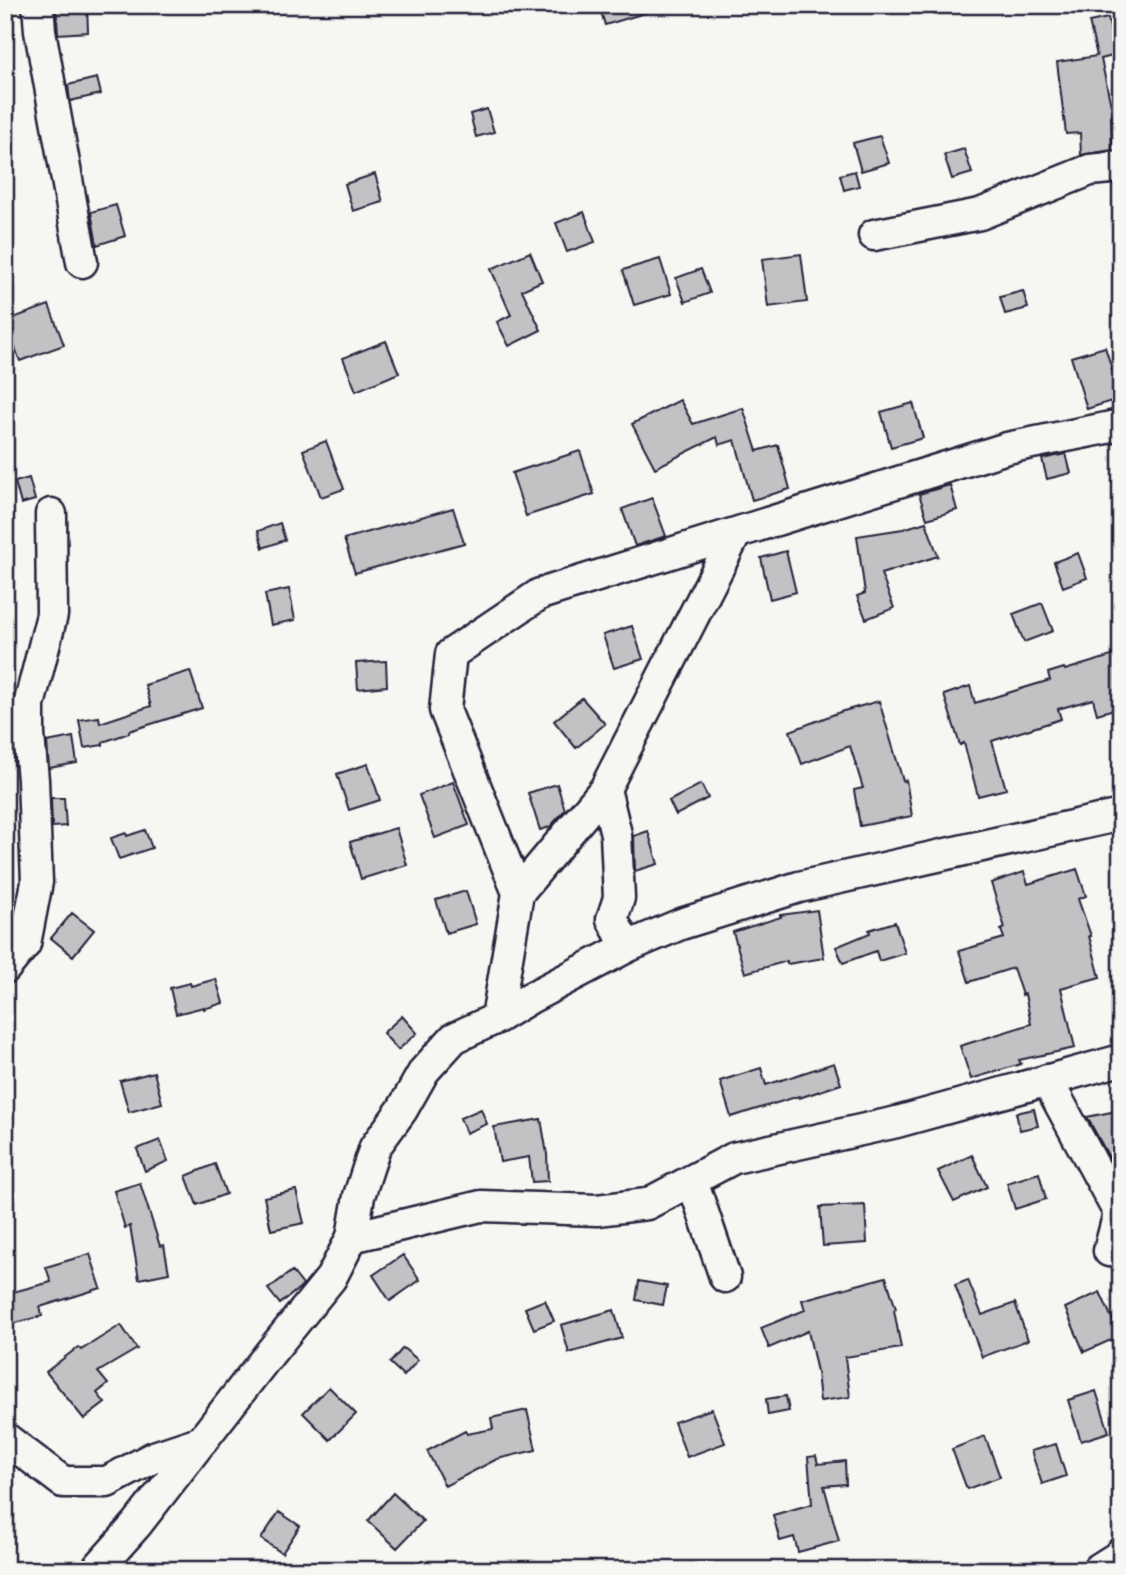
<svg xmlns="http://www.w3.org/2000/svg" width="1126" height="1575" font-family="Pangolin,sans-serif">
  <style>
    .building { fill: #c2c2c4; stroke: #22223b; stroke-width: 2 }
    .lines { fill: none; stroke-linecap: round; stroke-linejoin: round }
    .minor-casing { stroke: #22223b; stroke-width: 35 }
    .minor { stroke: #f6f6f2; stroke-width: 30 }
  </style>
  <rect width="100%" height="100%" fill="#f6f6f2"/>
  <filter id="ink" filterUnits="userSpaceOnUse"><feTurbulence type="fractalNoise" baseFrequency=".0143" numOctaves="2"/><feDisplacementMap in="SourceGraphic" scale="14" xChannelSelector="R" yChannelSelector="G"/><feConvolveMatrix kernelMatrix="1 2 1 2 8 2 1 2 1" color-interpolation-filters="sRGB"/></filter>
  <g filter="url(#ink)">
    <path class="building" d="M56 5H87L88 32 58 34Z
      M599 5H655V10L605 25Z
      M1108 18 1116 55 1101 59 1113 115H1111L1112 150 1081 155 1080 133 1066 134 1057 62 1097 56 1089 22Z
      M97 78 101 94 70 101 68 85Z
      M487 109 494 132 476 137 470 114Z
      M880 136 889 163 861 171 853 143Z
      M964 149 972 173 952 179 944 155Z
      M855 171 859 186 844 190 840 175Z
      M375 174 383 202 353 211 345 184Z
      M116 205 125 236 97 245 91 212Z
      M584 212 595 242 567 252 556 223Z
      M530 252 542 281 522 290 541 330 509 346 497 322 511 315 491 269Z
      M801 254 807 302 768 307 762 259Z
      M660 259 671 294 634 305 623 270Z
      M701 269 710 293 685 302 676 278Z
      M1023 291 1028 308 1005 314 1000 297Z
      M49 305 64 345 20 361 5 321Z
      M386 341 399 373 356 391 343 358Z
      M1105 347 1121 398 1087 409 1071 357Z
      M680 400 693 424 743 408 757 451 778 445 790 489 752 500 735 440 719 445 717 437 655 468 632 424Z
      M913 403 923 438 891 447 881 412Z
      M326 441 344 489 321 497 303 450Z
      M580 451 594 494 526 516 512 473Z
      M1066 454 1071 473 1047 479 1042 459Z
      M29 478 35 500 21 504 15 482Z
      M950 485 957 510 927 519 919 494Z
      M652 498 666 536 635 546 622 509Z
      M453 508 464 543 355 573 344 539Z
      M926 522 938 556 881 574 894 608 866 619 857 596 865 593 857 536 903 529Z
      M280 523 285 540 263 548 258 531Z
      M786 551 796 592 770 599 761 558Z
      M1078 553 1087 578 1063 587 1054 562Z
      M289 589 295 620 271 625 265 594Z
      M1042 603 1053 631 1024 642 1013 614Z
      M632 626 643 659 614 668 603 635Z
      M1121 653V707L1097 714 1093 699 1058 709 1061 719 992 741 1006 789 978 796 964 743 960 745 944 695 970 686 975 703 1050 680 1048 673 1064 668 1065 670Z
      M386 661 387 686 358 689 356 663Z
      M190 671 202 708 129 731V733L103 742V745L84 748 79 720 99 717 100 723 151 706 145 685Z
      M582 698 605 724 576 748 554 721Z
      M879 701 903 781 906 780 912 816 860 826 854 790 863 788 850 746 802 764 790 731 840 712Z
      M73 737 77 763 49 768 47 742Z
      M368 764 380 800 349 810 337 774Z
      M453 782 469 825 435 838 419 795Z
      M557 784 565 810 550 827 540 830 528 793Z
      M701 784 708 798 676 815 669 801Z
      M51 798H64L66 826 52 827Z
      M396 828 407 865 361 879 350 842Z
      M145 830 152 848 119 859 111 838 126 833 127 836Z
      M648 831 658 864 635 871 634 836Z
      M1077 869 1086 896 1078 899 1091 936H1089L1100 977 1061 988 1075 1048 1019 1060 1021 1064 971 1079 960 1046 1031 1024 1025 994 1022 995 1013 968 969 982 959 951 1004 938 1001 930 1005 928 991 883 1024 872 1028 884Z
      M466 891 476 924 446 933 436 900Z
      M817 910 824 958 787 964V961L745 973 733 932 781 917 780 915Z
      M72 913 94 930 73 956 51 938Z
      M895 922 905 953 879 961 876 951 843 963 836 947 870 933 869 930Z
      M216 979 223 1003 204 1009V1007L176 1014 170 988 190 983 191 986Z
      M402 1016 417 1033 398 1050 383 1033Z
      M834 1063 841 1084 799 1098V1096L731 1117 720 1081 761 1068 766 1085Z
      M154 1072 162 1103 129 1112 120 1081Z
      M481 1109 487 1124 466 1133 460 1118Z
      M1034 1109 1038 1126 1020 1130 1016 1113Z
      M1121 1110V1179L1087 1117Z
      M541 1119 547 1154 548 1181 532 1182 529 1157 500 1162 494 1127Z
      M160 1140 168 1161 145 1171 137 1149Z
      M972 1155 987 1187 954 1202 938 1171Z
      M215 1164 226 1194 197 1205 186 1176Z
      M1039 1173 1046 1199 1015 1209 1007 1183Z
      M140 1183 160 1246 164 1245 169 1273 139 1279 130 1226 125 1228 114 1191Z
      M296 1190 304 1223 271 1230 264 1197Z
      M865 1205 867 1243 823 1246 820 1207Z
      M90 1254 101 1288 40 1307 42 1316 11 1324 5 1301V1294L51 1282 46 1267Z
      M403 1255 420 1280 390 1301 373 1275Z
      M292 1271 303 1285 280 1304 268 1289Z
      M886 1277 896 1309 894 1310 901 1348 845 1357 850 1397 820 1401 817 1372 808 1331 769 1348 761 1328 805 1310 802 1300Z
      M968 1280 982 1315 1015 1303 1028 1340 982 1357 955 1285Z
      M639 1281 667 1286 663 1305 636 1300Z
      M1100 1292 1120 1336 1084 1352 1065 1308Z
      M545 1300 554 1321 534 1329 525 1308Z
      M614 1310 622 1338 569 1353 561 1325Z
      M121 1325 137 1349 98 1372 108 1384 97 1393 105 1403 84 1419 46 1372 78 1347 81 1350Z
      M403 1348 418 1360 404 1376 390 1363Z
      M329 1387 356 1414 330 1440 303 1413Z
      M1096 1391 1109 1432 1081 1441 1068 1400Z
      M786 1396 789 1411 768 1415 766 1399Z
      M712 1409 725 1443 687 1457 674 1422Z
      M527 1410 536 1450 497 1459 445 1486 427 1451 465 1431 467 1434 493 1429 491 1418Z
      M985 1436 1000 1477 967 1489 952 1449Z
      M1056 1444 1066 1476 1042 1484 1031 1451Z
      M816 1456 818 1464 845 1461 846 1484 824 1486 839 1541 798 1552 794 1537 780 1541 773 1515 812 1504 808 1457Z
      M393 1493 423 1521 397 1548 368 1521Z
      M279 1512 300 1526 282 1553 261 1539Z"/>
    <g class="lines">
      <g class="minor-casing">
        <path id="minor" d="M38 5 40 31 82 262
          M874 235 980 214 1090 170 1121 167
          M605 789 616 834 619 898 612 919 627 947
          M518 893 605 789 736 533
          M5 968 25 944 37 882 33 780 29 735V705L52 615 51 514
          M497 1018 518 893 445 710 451 654 540 594 1007 448 1121 425
          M1047 1080 1119 1213 1109 1251
          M692 1180 725 1277
          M352 1237 481 1206 597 1210 647 1204 734 1158 897 1122 1121 1060
          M5 1438 63 1482H107L154 1457 202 1441
          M96 1570 137 1524 270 1353 331 1278 352 1237 359 1196 375 1147 402 1110 424 1071 454 1038 497 1018 530 998 627 947 681 924 799 887 1121 815
          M1097 1570 1116 1558 1121 1553"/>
      </g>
      <use href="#minor" class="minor"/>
    </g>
  </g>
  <rect width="1126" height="1575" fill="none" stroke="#f6f6f2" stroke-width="28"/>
  <rect x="14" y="14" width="1098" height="1547" fill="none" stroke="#22223b" stroke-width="2.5" filter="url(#ink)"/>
</svg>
